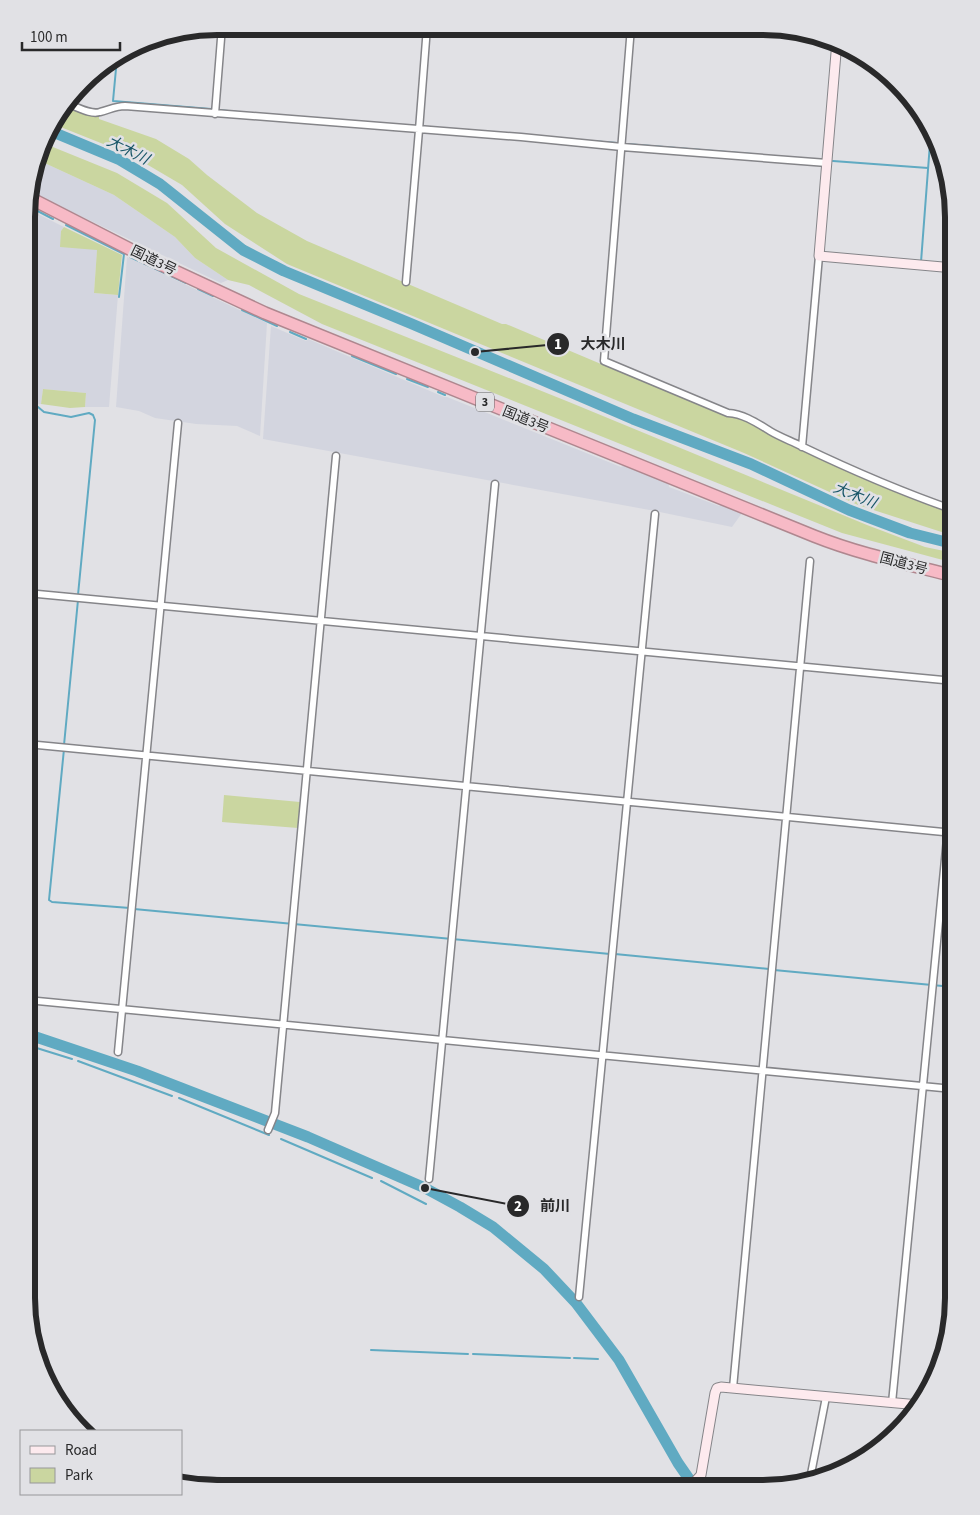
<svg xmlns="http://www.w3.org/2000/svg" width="980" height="1515" font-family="'Source Sans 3','Noto Sans JP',sans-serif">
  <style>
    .built { fill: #d3d5df }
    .green { fill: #cad6a0 }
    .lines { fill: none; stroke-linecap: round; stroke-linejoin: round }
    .stream { stroke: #60aac2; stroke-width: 2 }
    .river { stroke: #60aac2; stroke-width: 11 }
    .street-casing { stroke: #858589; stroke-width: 9 }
    .secondary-casing { stroke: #858589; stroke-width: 11 }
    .highway-casing { stroke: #af878f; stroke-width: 14 }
    .street { stroke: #fff; stroke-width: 6 }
    .secondary { stroke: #fdeaee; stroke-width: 9 }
    .highway { stroke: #f7bac6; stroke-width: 11 }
    .labels { text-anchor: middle; stroke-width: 5; stroke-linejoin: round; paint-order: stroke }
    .shield { fill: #e1e1e5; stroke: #606062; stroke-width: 1 }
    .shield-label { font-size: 12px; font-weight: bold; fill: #29292a }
    .street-label { font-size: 14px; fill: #29292a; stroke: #e1e1e5 }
    .water-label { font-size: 15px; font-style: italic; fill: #195668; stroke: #e1e1e5 }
    .rim { fill: none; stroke: #29292a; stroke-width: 6 }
    .leader { fill: none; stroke: #29292a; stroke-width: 2 }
    .callout-dot { fill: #29292a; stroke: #e1e1e5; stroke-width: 2 }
    .mark-label { font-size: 15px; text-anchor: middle; font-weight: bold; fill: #fff }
    .callout-label { font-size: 15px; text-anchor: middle; font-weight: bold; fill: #29292a; stroke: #e1e1e5; stroke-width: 5; stroke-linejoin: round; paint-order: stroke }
  </style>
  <rect width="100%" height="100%" fill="#e1e1e5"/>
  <path class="built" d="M38 160 114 195 175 237 195 258 228 280 221 283 28 191Z
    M28 209 64 227 61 231 97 250 94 293 118 295 109 407H85L86 393 43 389 41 404 28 403Z
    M127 257 267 323 260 436 237 426 196 424 155 418 139 411 116 407Z
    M271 326 306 341 308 339 444 397H447L621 467 625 465 668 482 669 487 719 506 721 504 742 513 732 527 655 511 263 439Z"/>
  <path class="green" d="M66 106 99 115V119L156 139 189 159 207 175 257 213 307 241 502 324H506L601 364 742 419 905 496 954 513V536L858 505 744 453 287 264 225 224 182 185 131 155 53 124Z
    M43 143 117 173 167 203 216 248 299 294 569 402 867 525 925 547 954 553V563L842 533 322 324 249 285 228 280 195 258 175 237 114 195 38 160Z
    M64 227 122 255 118 295 94 293 97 250 60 247 61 231Z
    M43 389 86 393 85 407 70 408 41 404Z
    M224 795 300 802 298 828 222 822Z"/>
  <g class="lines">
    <path class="stream" d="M117 58 113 101 211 109
      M218 110 248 113
      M590 141 617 143
      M626 144 751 154
      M833 161 928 168
      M28 206 53 219
      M66 225 124 254 119 297
      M130 257 186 283
      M921 262 931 130
      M198 289 213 296
      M242 310 277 326
      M290 332 306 339
      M352 356 396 374
      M407 379 428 387
      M438 392 445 395
      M28 406 38 407 44 412 71 417 89 413 93 415 95 420 78 595
      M64 745 78 600
      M64 749 49 900 52 902 130 908
      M134 909 610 954
      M615 954 769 969
      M774 970 953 987
      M27 1045 72 1059
      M78 1061 172 1096
      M179 1098 269 1135
      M281 1139 372 1178
      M381 1181 426 1204
      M371 1350 468 1354
      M473 1354 570 1358
      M574 1358 598 1359"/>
    <path class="river" d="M48 130 120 160 160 184 243 250 284 271 412 324 633 419 751 464 849 510 910 533 954 544
      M27 1034 137 1071 308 1137 425 1188 460 1207 493 1227 544 1269 576 1303 619 1360 678 1463 696 1489"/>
    <g class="street-casing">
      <path id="street" d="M631 27 604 361 728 413C744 414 757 423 770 431 780 437 791 441 801 446 851 470 902 492 954 510
        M68 104C78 107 90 115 100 112 109 110 115 106 125 106L521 137 622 147 827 163
        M215 114 222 26
        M406 282 419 130 427 27
        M802 447 819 256
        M27 593 954 681
        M27 744 954 833
        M27 1000 953 1089
        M118 1052 178 423
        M268 1130 275 1113 336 456
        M429 1179 495 484
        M579 1297 655 514
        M733 1388 810 561
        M892 1403 954 767
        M810 1479 826 1397"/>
    </g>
    <g class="secondary-casing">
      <path id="secondary" d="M837 41 819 256 954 268
        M181 1481 377 1488
        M688 1489 701 1475 715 1393 717 1388 721 1387 919 1405"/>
    </g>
    <g class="highway-casing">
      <path id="highway" d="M28 197 149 259 265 313 814 536C859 554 907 564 954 576"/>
    </g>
    <use href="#street" class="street"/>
    <use href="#secondary" class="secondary"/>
    <use href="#highway" class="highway"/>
  </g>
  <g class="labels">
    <rect class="shield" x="476" y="392.5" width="18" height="19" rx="4"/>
    <g class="shield-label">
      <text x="485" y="406">3</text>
    </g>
    <g class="street-label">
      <text transform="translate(154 260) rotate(26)" y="5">国道3号</text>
      <text transform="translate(526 419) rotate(22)" y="5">国道3号</text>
      <text transform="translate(904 563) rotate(15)" y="5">国道3号</text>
    </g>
    <g class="water-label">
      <text transform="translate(128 150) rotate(27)" y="5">大木川</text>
      <text transform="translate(855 495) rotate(22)" y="5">大木川</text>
    </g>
  </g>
  <path d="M0 0H980V1515H0ZM217 35H763A182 182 0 0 1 945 217V1298A182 182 0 0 1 763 1480H217A182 182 0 0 1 35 1298V217A182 182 0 0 1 217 35Z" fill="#e1e1e5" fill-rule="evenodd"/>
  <path class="rim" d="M217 35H763A182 182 0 0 1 945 217V1298A182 182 0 0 1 763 1480H217A182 182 0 0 1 35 1298V217A182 182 0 0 1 217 35Z"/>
  <path class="leader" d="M475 352L558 344M425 1188L518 1206"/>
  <g class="callout-dot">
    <circle cx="475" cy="352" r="5"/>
    <circle cx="425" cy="1188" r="5"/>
    <circle cx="558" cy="344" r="12"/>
    <circle cx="518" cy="1206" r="12"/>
  </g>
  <g class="mark-label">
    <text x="558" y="349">1</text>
    <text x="518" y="1211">2</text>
  </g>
  <g class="callout-label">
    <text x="603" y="349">大木川</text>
    <text x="555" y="1211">前川</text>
  </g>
  <rect x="20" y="1430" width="162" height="65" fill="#e1e1e5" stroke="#97979a"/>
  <rect x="30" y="1446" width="25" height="8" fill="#fdeaee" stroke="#97979a"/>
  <text x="65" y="1455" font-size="15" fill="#29292a">Road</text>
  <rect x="30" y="1468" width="25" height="15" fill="#cad6a0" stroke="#97979a"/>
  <text x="65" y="1480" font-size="15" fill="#29292a">Park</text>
  <path d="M22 42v8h98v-8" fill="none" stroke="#29292a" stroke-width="2.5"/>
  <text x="30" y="42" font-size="15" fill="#29292a" stroke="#e1e1e5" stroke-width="4" paint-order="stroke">100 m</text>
</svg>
